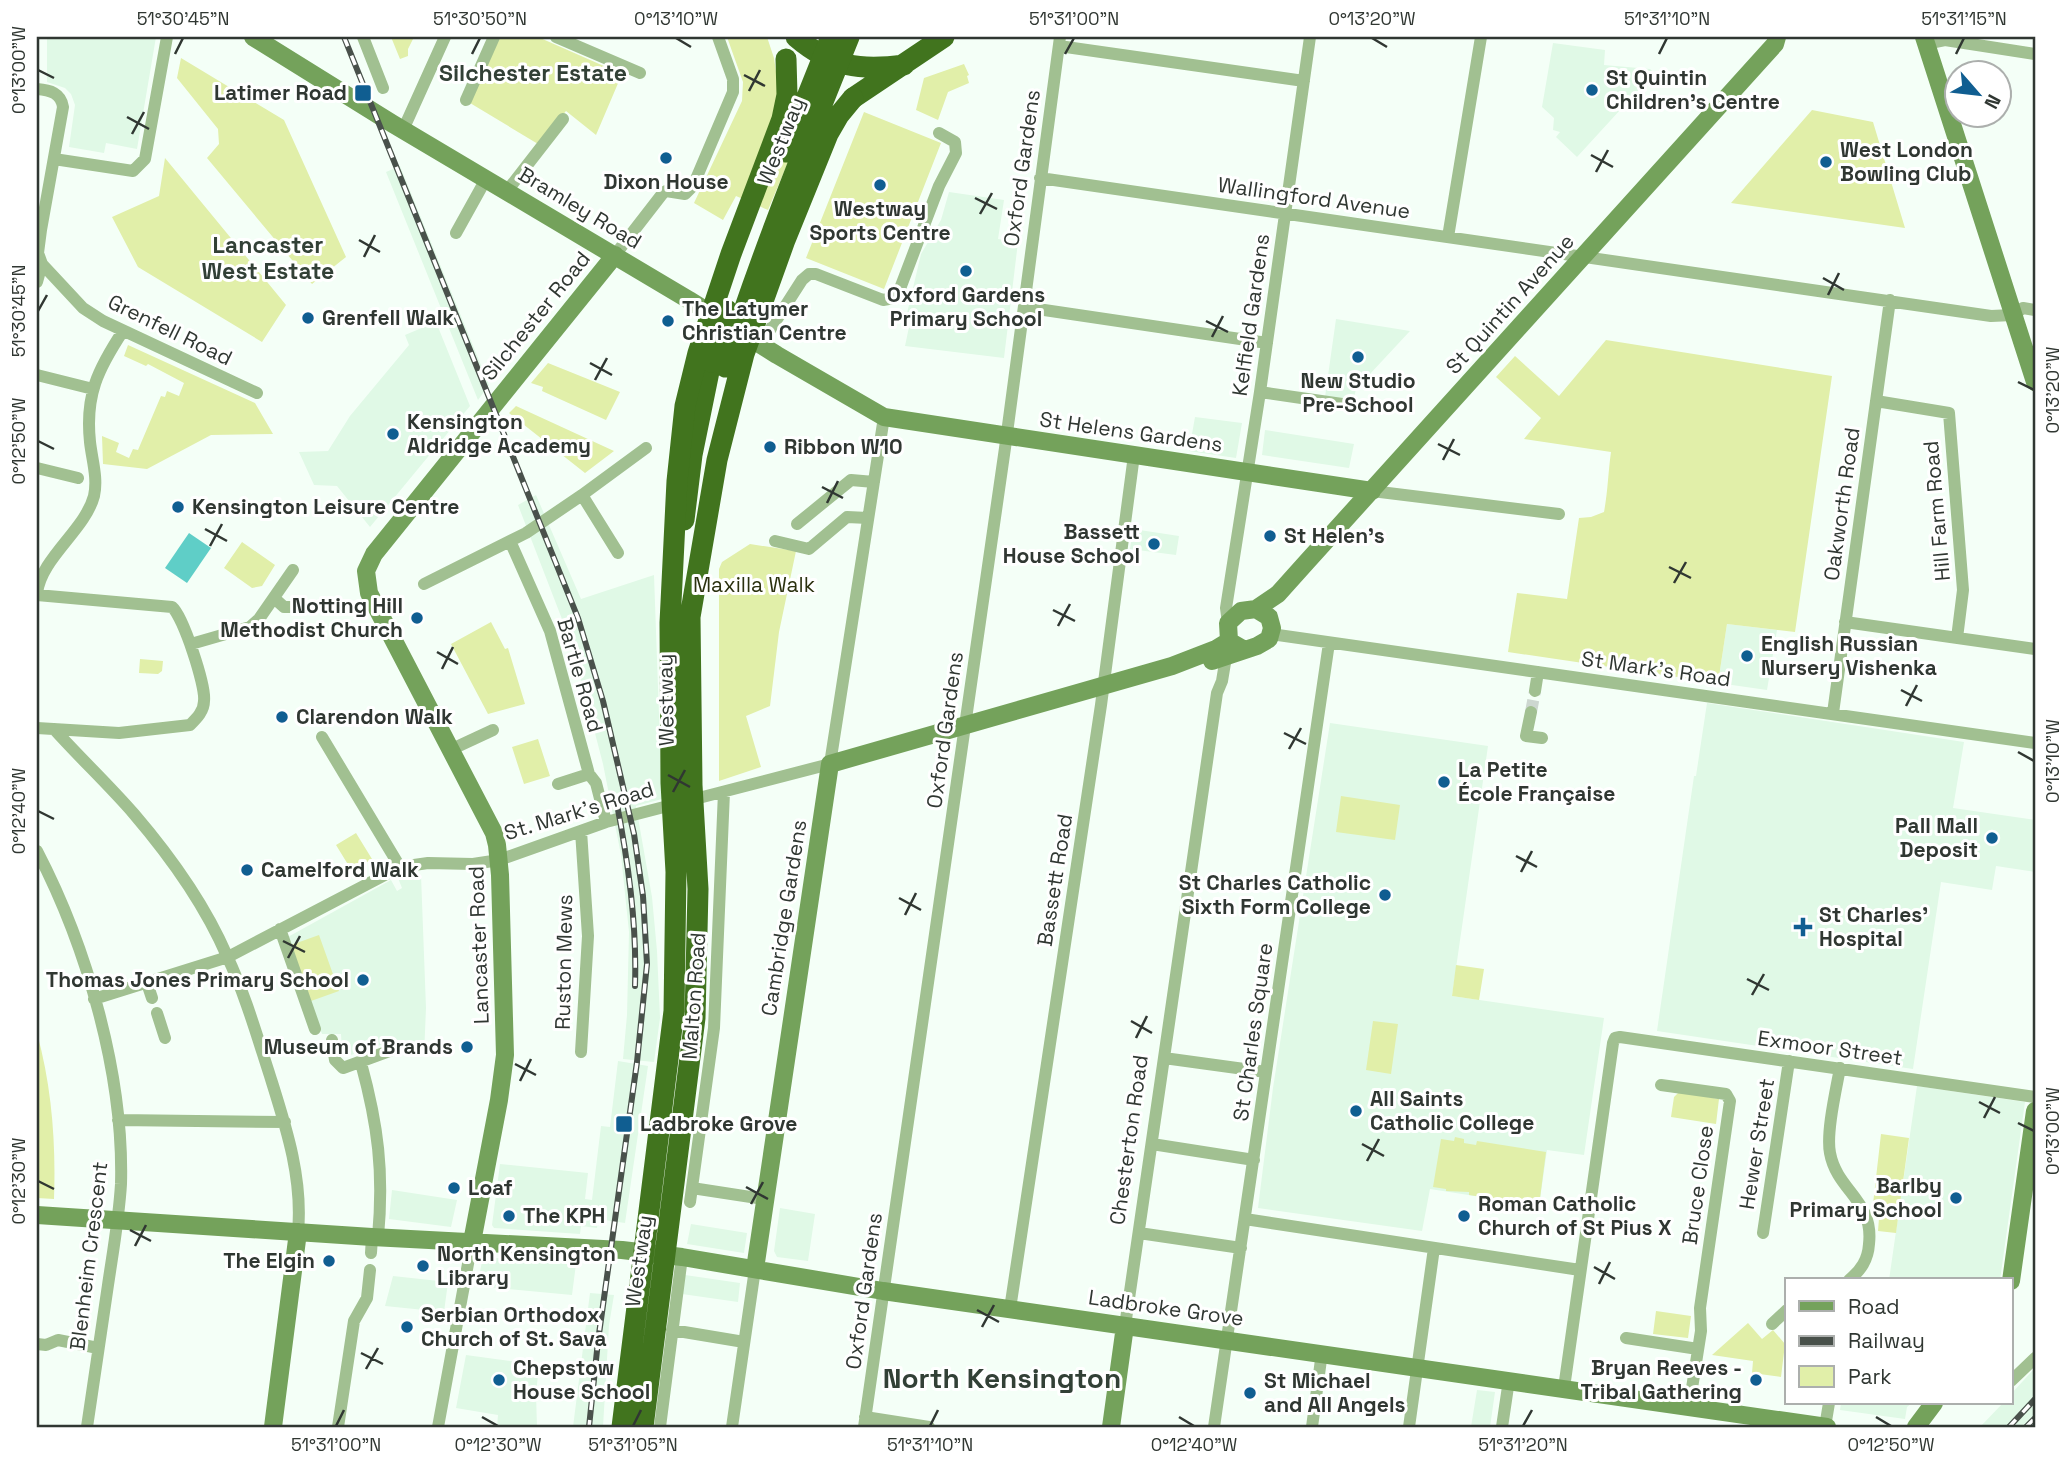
<svg xmlns="http://www.w3.org/2000/svg" width="2072" height="1464" font-family="'Space Grotesk',sans-serif">
  <style>
    .built { fill: #e0f9e6 }
    .green { fill: #e1efa9 }
    .water { fill: #5fcec7 }
    .lines { fill: none; stroke-linecap: round; stroke-linejoin: round }
    .street-tunnel { stroke: #cdd7d0; stroke-width: 12; stroke-dasharray: 12 6; stroke-linecap: butt }
    .street { stroke: #a1c091; stroke-width: 12 }
    .secondary { stroke: #74a25b; stroke-width: 18 }
    .highway { stroke: #41741e; stroke-width: 21 }
    .rail-casing { stroke: #49514b; stroke-width: 6 }
    .rail { stroke: #fff; stroke-width: 3.5; stroke-dasharray: 10; stroke-linecap: butt }
    .highway-bridge { stroke: #41741e; stroke-width: 21 }
    .ticks { fill: none; stroke: #303732; stroke-width: 2.5 }
    .poi-dot { fill: #105e91; stroke: #fff; stroke-width: 2.5 }
    .labels { text-anchor: middle; stroke-width: 6; stroke-linejoin: round; paint-order: stroke }
    .poi-label { font-size: 21px; font-weight: bold; fill: #303732; stroke: #fff; text-anchor: start }
    .street-label { font-size: 21px; fill: #303732; stroke: #fff }
    .park-label { font-size: 21px; fill: #2b310f; stroke: #fff }
    .neighbourhood-label { font-size: 23px; font-weight: bold; fill: #324036; stroke: #fff }
    .district-label { font-size: 28px; font-weight: bold; fill: #324036; stroke: #fff }
    .neatline { fill: none; stroke: #303732; stroke-width: 2.5 }
    .ticks-label { font-size: 18px; text-anchor: middle; fill: #303732 }
  </style>
  <rect width="100%" height="100%" fill="#f4fff7"/>
  <path class="built" d="M47 37H156L137 149 106 143 104 153 69 147 75 105 71 94 65 88 47 82Z
    M1553 43 1605 50 1604 65 1650 69 1654 73 1577 157 1556 137 1560 132 1553 130 1554 118 1542 107Z
    M400 166 489 385 478 400 386 172Z
    M949 192 1004 200 998 239 1018 242 1004 358 905 346 909 327 904 326 921 254 941 220Z
    M1336 319 1410 331 1356 389 1353 402 1325 397Z
    M436 322 470 406 370 527 337 486 314 485 299 452 328 451 350 416 409 345 405 335Z
    M1195 417 1242 423 1236 458 1189 451Z
    M1265 430 1354 444 1349 468 1262 455Z
    M536 495 581 599 654 575 662 799 636 806 652 897 657 951 660 1018 654 1062 623 1059 627 1015 629 932 621 855 603 764 572 645 518 505Z
    M1133 529 1179 536 1176 555 1130 549Z
    M1727 624 1777 630 1767 690 1718 683Z
    M1707 703 1964 742 1953 808 2035 820V872L1996 866 1992 890 1941 882 1913 1069 1657 1031 1694 776H1696Z
    M1330 723 1488 746 1452 996 1604 1018 1584 1155 1547 1150 1539 1206 1430 1189 1422 1231 1258 1208 1273 1088Z
    M421 875 426 1008 424 1056H407L395 1040 348 1056 342 1052 341 1034H322L286 938 391 880 397 891 402 888 398 878Z
    M618 1061 648 1066 625 1223 598 1219 597 1228 581 1226 580 1234 494 1228 492 1225 500 1164 588 1173 585 1199 592 1200 601 1126 610 1127Z
    M1917 1086 2025 1102 2000 1280H1889Z
    M392 1190 457 1200 451 1227 389 1219Z
    M780 1208 815 1214 808 1261 777 1257 774 1251Z
    M691 1224 747 1233 744 1253 687 1244Z
    M483 1257 576 1264 572 1295 477 1286Z
    M685 1275 740 1283 738 1302 682 1294Z
    M393 1276 448 1282 444 1312 385 1306Z
    M590 1293 614 1295 609 1325 603 1427H573Z
    M466 1355 539 1365 536 1394 537 1427H497L498 1415 456 1408Z
    M2035 1368V1427H1980L2003 1403H2011V1394Z
    M1477 1390 1495 1392 1490 1427H1471Z
    M1841 1403H1912L1907 1407 1905 1419 1840 1410Z"/>
  <path class="green" d="M391 37H414L408 49V56L400 59Z
    M499 37H538L622 74 596 135 566 111 538 144 470 103Z
    M727 37H767L774 58 789 160 768 210 736 196 723 220 694 203 742 101 743 82Z
    M181 58 284 120 346 257 312 284 207 158 219 144 218 129 177 78Z
    M964 64 969 75 967 76 969 83 948 92 938 120 916 110 924 78Z
    M1812 110 1873 122 1905 228 1731 203Z
    M864 112 941 143 884 289 806 258Z
    M165 158 286 305 262 342 138 267 112 217 159 196Z
    M1606 340 1832 376 1795 632 1727 624 1718 683 1508 652 1517 593 1567 599 1579 518 1591 517 1604 512C1608 491 1608 473 1611 452L1524 439 1541 418 1496 377 1515 356 1559 396Z
    M128 345 255 403 273 434 211 435 147 469 103 464 102 436 119 443 116 452 129 458 133 449 138 450 161 396 165 397 167 391 179 396 184 383 148 364 146 366 124 356Z
    M548 363 620 392 606 420 542 391 543 387 531 383Z
    M516 406 614 451 585 473 509 413Z
    M242 542 275 565 262 586 252 588 224 568Z
    M750 544 796 551 779 632 770 706 746 716 761 767 719 781V569L722 562Z
    M491 622 505 649 508 648 525 704 488 714 451 644Z
    M140 659 163 661 162 671 158 674 139 673Z
    M538 739 550 776 524 784 512 747Z
    M1341 796 1400 805 1395 840 1336 832Z
    M356 833 372 859 352 871 336 845Z
    M319 935 339 991 311 1001 291 945Z
    M1456 965 1484 969 1479 1000 1452 996Z
    M1373 1021 1398 1024 1391 1074 1366 1070Z
    M37 1033C52 1088 56 1143 54 1199L37 1198Z
    M1679 1092 1719 1099 1716 1124 1671 1117 1674 1097Z
    M1881 1134 1909 1138 1896 1233 1878 1231 1879 1218 1873 1204Z
    M1455 1137 1464 1139V1143L1476 1145 1477 1141 1546 1152 1539 1206 1469 1195V1192L1446 1191V1189L1433 1187 1441 1139 1454 1141Z
    M1656 1311 1691 1316 1688 1338 1653 1334Z
    M1748 1323 1762 1339 1773 1330 1785 1344 1781 1377 1752 1373 1753 1361 1712 1355Z"/>
  <path class="water" d="M189 533 211 548 187 583 165 568Z"/>
  <g class="lines">
    <path class="street-tunnel" d="M1531 712 1535 691"/>
    <path class="street" d="M363 37 383 88
      M556 37 640 73
      M1925 44 1945 40 2035 54
      M1059 46 1304 81
      M37 89C50 90 61 93 63 107L41 230 38 253 42 264 37 282
      M466 100 494 37
      M403 130 445 37
      M54 159 133 171 145 159 167 37
      M1040 178 1991 316 2013 315 2023 308 2035 310
      M507 191 563 119
      M456 233 486 179
      M1448 237 1481 37
      M615 255 663 193 666 191 685 194 693 186 733 92V79L718 37
      M42 264 83 308 103 321 257 393
      M1024 307 1267 343
      M761 344 802 280 809 274H816L883 300 894 298 901 286 939 186 956 153 955 142 939 133
      M37 375 93 389
      M1260 392 1349 405
      M1876 401 1949 413 1963 590 1957 638
      M37 468 78 478
      M1372 491 1559 514
      M582 495 618 553
      M797 524 851 480 874 482
      M510 541 550 631 589 774 596 783 606 822
      M775 541 809 549 847 517 868 518
      M424 584 526 533 582 495 646 448
      M37 593C41 558 85 530 94 496 98 478 92 460 90 442 85 395 98 369 123 331
      M37 595 172 607C183 616 206 686 204 701 204 711 197 718 190 725L119 733 37 728
      M274 598 284 607H300
      M1845 622 2035 649
      M1228 623 1226 608 1260 392 1310 37
      M1271 634 2035 743
      M191 644 250 627 259 619 293 570
      M1535 691 1538 672
      M1531 712 1526 736 1542 738
      M1833 713 1890 300
      M54 729C80 758 109 785 134 814 170 856 205 905 227 956 245 994 257 1036 270 1076 286 1127 303 1178 298 1232
      M322 737 400 867
      M450 750 493 730
      M558 784 589 774
      M37 851C87 947 124 1075 121 1184 119 1218 113 1251 108 1285 101 1332 94 1380 87 1427
      M280 929 315 1029
      M147 983 152 998
      M94 999 228 957 400 867 428 863 473 864 499 860 606 822 830 764 884 417
      M157 1013 165 1038
      M332 1040 335 1060 343 1068 392 1050
      M581 1052 588 936 581 831
      M1164 1058 1266 1072
      M361 1063C378 1125 384 1172 378 1237
      M1840 1068C1836 1090 1826 1133 1830 1153 1837 1191 1874 1200 1869 1244 1868 1260 1861 1270 1849 1280
      M1661 1085 1726 1094 1730 1101 1700 1308 1701 1331 1689 1407
      M118 1120 285 1122
      M1152 1144 1254 1160
      M692 1188 764 1199
      M690 1202 714 1028 724 792
      M1245 1219 1580 1270
      M1139 1233 1241 1248
      M1763 1233 1789 1061
      M371 1253 372 1237
      M1010 1309 1101 705 1134 455
      M1772 1324 1787 1310
      M1125 1326 1217 693 1222 681 1226 657
      M672 1330 744 1342
      M1626 1338 1698 1349
      M37 1344 46 1345 58 1340 98 1348
      M2011 1381 2035 1358
      M1564 1388 1613 1043 1615 1038 1620 1037 2035 1097
      M865 1417 929 1427
      M338 1427 354 1321 367 1298 370 1270
      M438 1427 472 1242
      M660 1427 682 1257
      M732 1427 755 1269
      M864 1427 1005 448 1060 37
      M1214 1427 1329 643
      M1312 1427 1322 1352
      M1409 1427 1434 1248
      M1502 1427 1509 1380
      M1825 1427 1829 1403"/>
    <path class="secondary" d="M253 37 393 124 689 300 777 355 884 417 1372 491
      M1924 37 2035 382
      M1256 609 1278 594 1304 565 1775 44 1777 37
      M1212 661 1257 646 1269 639 1272 628 1269 617 1256 609 1241 611 1228 623 1229 641 1243 649
      M37 1215 372 1237 622 1250 682 1257 883 1291 1827 1427
      M472 1242 499 1100 505 1055 500 875 497 845 494 833 369 593 366 571 374 554 615 255
      M755 1269 830 764 1172 666 1216 649 1229 641
      M2011 1281 2035 1111
      M273 1427 298 1232
      M1111 1427 1125 1326
      M1916 1427 1934 1403"/>
    <path class="highway" d="M796 37C831 67 860 71 904 65
      M853 98 944 37
      M684 520 692 455 711 362"/>
    <g class="rail-casing">
      <path id="rail" d="M344 37 578 618 603 701 634 834 643 896 647 964 637 1062 598 1341 589 1427
        M616 799C628 861 637 923 635 986
        M2009 1427 2035 1399
        M2026 1427 2035 1418"/>
    </g>
    <use href="#rail" class="rail"/>
    <path class="highway-bridge" d="M785 152 831 37
      M711 362 727 310
      M725 367C761 255 805 146 849 37
      M622 1427 674 1011 676 872 671 783 670 623 677 481 685 406 698 353 731 254 782 119 787 95 786 59
      M643 1427 695 1018 698 889 692 785 690 617 717 460 744 354 785 240 828 134 839 115 853 98"/>
  </g>
  <path class="ticks" d="M676 38 691 47M1372 38 1387 47M175 54 183 38M472 54 480 38M1065 54 1074 38M1659 54 1667 38M1956 54 1964 38M38 70 54 78M744 75 765 86M749 91 760 70M127 117 149 129M132 134 144 112M1591 155 1613 167M1596 172 1608 150M975 198 997 209M980 214 992 193M359 240 380 252M364 257 375 235M1823 278 1844 290M1828 295 1839 273M38 311 47 295M1206 321 1228 332M1212 337 1223 316M590 363 612 375M595 380 607 358M2018 382 2034 390M38 441 54 449M1438 444 1460 455M1443 460 1454 439M822 487 843 498M827 503 838 481M205 529 227 541M210 546 222 524M1669 567 1691 578M1674 583 1686 562M1053 610 1075 621M1058 626 1070 604M437 652 458 664M442 669 453 647M1901 690 1922 701M1906 706 1917 685M1284 733 1306 744M1289 749 1301 728M2018 752 2034 761M668 775 690 787M673 792 685 770M38 811 54 819M1516 856 1537 867M1521 872 1532 851M899 898 921 910M905 915 916 893M283 941 305 952M288 958 300 936M1747 979 1769 990M1752 995 1764 974M1131 1021 1152 1033M1136 1038 1147 1016M515 1064 536 1075M520 1081 531 1059M1979 1102 2000 1113M1984 1118 1995 1097M2018 1123 2034 1131M1362 1144 1384 1156M1367 1161 1379 1139M38 1181 54 1189M746 1187 768 1199M751 1204 763 1182M130 1230 151 1241M135 1246 146 1225M1594 1267 1615 1279M1599 1284 1610 1262M977 1310 999 1322M982 1327 994 1305M361 1353 383 1364M366 1369 378 1348M482 1417 498 1426M1179 1417 1194 1426M1876 1417 1891 1426M336 1426 344 1410M633 1426 641 1410M930 1426 938 1410M1523 1426 1532 1410"/>
  <g class="poi-dot">
    <circle cx="1592" cy="90" r="7"/>
    <rect x="354" y="84" width="18" height="18" rx="3.5"/>
    <circle cx="666" cy="158" r="7"/>
    <circle cx="1826" cy="162" r="7"/>
    <circle cx="880" cy="185" r="7"/>
    <circle cx="966" cy="271" r="7"/>
    <circle cx="308" cy="318" r="7"/>
    <circle cx="668" cy="321" r="7"/>
    <circle cx="1358" cy="357" r="7"/>
    <circle cx="393" cy="434" r="7"/>
    <circle cx="770" cy="447" r="7"/>
    <circle cx="178" cy="507" r="7"/>
    <circle cx="1270" cy="536" r="7"/>
    <circle cx="1154" cy="544" r="7"/>
    <circle cx="417" cy="618" r="7"/>
    <circle cx="1747" cy="656" r="7"/>
    <circle cx="282" cy="717" r="7"/>
    <circle cx="1444" cy="782" r="7"/>
    <circle cx="1992" cy="838" r="7"/>
    <circle cx="247" cy="870" r="7"/>
    <circle cx="1385" cy="895" r="7"/>
    <path d="M1799.5 916.5h7v7h7v7h-7v7h-7v-7h-7v-7h7z"/>
    <circle cx="363" cy="980" r="7"/>
    <circle cx="467" cy="1047" r="7"/>
    <circle cx="1356" cy="1111" r="7"/>
    <rect x="615" y="1115" width="18" height="18" rx="3.5"/>
    <circle cx="454" cy="1188" r="7"/>
    <circle cx="1956" cy="1198" r="7"/>
    <circle cx="509" cy="1216" r="7"/>
    <circle cx="1464" cy="1216" r="7"/>
    <circle cx="329" cy="1261" r="7"/>
    <circle cx="423" cy="1266" r="7"/>
    <circle cx="407" cy="1327" r="7"/>
    <circle cx="499" cy="1380" r="7"/>
    <circle cx="1756" cy="1380" r="7"/>
    <circle cx="1250" cy="1393" r="7"/>
  </g>
  <g class="labels">
    <g class="poi-label">
      <text x="1606" y="85">St Quintin<tspan x="1606" dy="24">Children's Centre</tspan></text>
      <text x="347" y="100" text-anchor="end">Latimer Road</text>
      <text x="1840" y="157">West London<tspan x="1840" dy="24">Bowling Club</tspan></text>
      <text x="666" y="189" text-anchor="middle">Dixon House</text>
      <text x="880" y="216" text-anchor="middle">Westway<tspan x="880" dy="24">Sports Centre</tspan></text>
      <text x="966" y="302" text-anchor="middle">Oxford Gardens<tspan x="966" dy="24">Primary School</tspan></text>
      <text x="682" y="316">The Latymer<tspan x="682" dy="24">Christian Centre</tspan></text>
      <text x="322" y="325">Grenfell Walk</text>
      <text x="1358" y="388" text-anchor="middle">New Studio<tspan x="1358" dy="24">Pre-School</tspan></text>
      <text x="407" y="429">Kensington<tspan x="407" dy="24">Aldridge Academy</tspan></text>
      <text x="784" y="454">Ribbon W10</text>
      <text x="192" y="514">Kensington Leisure Centre</text>
      <text x="1140" y="539" text-anchor="end">Bassett<tspan x="1140" dy="24">House School</tspan></text>
      <text x="1284" y="543">St Helen's</text>
      <text x="403" y="613" text-anchor="end">Notting Hill<tspan x="403" dy="24">Methodist Church</tspan></text>
      <text x="1761" y="651">English Russian<tspan x="1761" dy="24">Nursery Vishenka</tspan></text>
      <text x="296" y="724">Clarendon Walk</text>
      <text x="1458" y="777">La Petite<tspan x="1458" dy="24">École Française</tspan></text>
      <text x="1978" y="833" text-anchor="end">Pall Mall<tspan x="1978" dy="24">Deposit</tspan></text>
      <text x="261" y="877">Camelford Walk</text>
      <text x="1371" y="890" text-anchor="end">St Charles Catholic<tspan x="1371" dy="24">Sixth Form College</tspan></text>
      <text x="1819" y="922">St Charles'<tspan x="1819" dy="24">Hospital</tspan></text>
      <text x="349" y="987" text-anchor="end">Thomas Jones Primary School</text>
      <text x="453" y="1054" text-anchor="end">Museum of Brands</text>
      <text x="1370" y="1106">All Saints<tspan x="1370" dy="24">Catholic College</tspan></text>
      <text x="640" y="1131">Ladbroke Grove</text>
      <text x="1942" y="1193" text-anchor="end">Barlby<tspan x="1942" dy="24">Primary School</tspan></text>
      <text x="468" y="1195">Loaf</text>
      <text x="1478" y="1211">Roman Catholic<tspan x="1478" dy="24">Church of St Pius X</tspan></text>
      <text x="523" y="1223">The KPH</text>
      <text x="437" y="1261">North Kensington<tspan x="437" dy="24">Library</tspan></text>
      <text x="315" y="1268" text-anchor="end">The Elgin</text>
      <text x="421" y="1322">Serbian Orthodox<tspan x="421" dy="24">Church of St. Sava</tspan></text>
      <text x="513" y="1375">Chepstow<tspan x="513" dy="24">House School</tspan></text>
      <text x="1742" y="1375" text-anchor="end">Bryan Reeves -<tspan x="1742" dy="24">Tribal Gathering</tspan></text>
      <text x="1264" y="1388">St Michael<tspan x="1264" dy="24">and All Angels</tspan></text>
    </g>
    <g class="street-label">
      <text transform="translate(781 141) rotate(-68)" y="7">Westway</text>
      <text transform="translate(1022 168) rotate(-82)" y="7">Oxford Gardens</text>
      <text transform="translate(1314 198) rotate(8)" y="7">Wallingford Avenue</text>
      <text transform="translate(580 208) rotate(31)" y="7">Bramley Road</text>
      <text transform="translate(1510 304) rotate(-48)" y="7">St Quintin Avenue</text>
      <text transform="translate(1251 315) rotate(-82)" y="7">Kelfield Gardens</text>
      <text transform="translate(536 316) rotate(-51)" y="7">Silchester Road</text>
      <text transform="translate(170 330) rotate(26)" y="7">Grenfell Road</text>
      <text transform="translate(1131 432) rotate(8)" y="7">St Helens Gardens</text>
      <text transform="translate(1842 504) rotate(-82)" y="7">Oakworth Road</text>
      <text transform="translate(1937 511) rotate(-95)" y="7">Hill Farm Road</text>
      <text transform="translate(1656 669) rotate(8)" y="7">St Mark's Road</text>
      <text transform="translate(580 675) rotate(74)" y="7">Bartle Road</text>
      <text transform="translate(666 700) rotate(-91)" y="7">Westway</text>
      <text transform="translate(945 730) rotate(-82)" y="7">Oxford Gardens</text>
      <text transform="translate(579 811) rotate(-17)" y="7">St. Mark's Road</text>
      <text transform="translate(1055 880) rotate(-81)" y="7">Bassett Road</text>
      <text transform="translate(784 918) rotate(-81)" y="7">Cambridge Gardens</text>
      <text transform="translate(479 945) rotate(-92)" y="7">Lancaster Road</text>
      <text transform="translate(564 962) rotate(-89)" y="7">Ruston Mews</text>
      <text transform="translate(694 996) rotate(-86)" y="7">Malton Road</text>
      <text transform="translate(1253 1032) rotate(-82)" y="7">St Charles Square</text>
      <text transform="translate(1830 1048) rotate(8)" y="7">Exmoor Street</text>
      <text transform="translate(1129 1140) rotate(-82)" y="7">Chesterton Road</text>
      <text transform="translate(1757 1144) rotate(-81)" y="7">Hewer Street</text>
      <text transform="translate(1698 1185) rotate(-82)" y="7">Bruce Close</text>
      <text transform="translate(89 1256) rotate(-83)" y="7">Blenheim Crescent</text>
      <text transform="translate(639 1261) rotate(-82)" y="7">Westway</text>
      <text transform="translate(864 1291) rotate(-82)" y="7">Oxford Gardens</text>
      <text transform="translate(1166 1308) rotate(8)" y="7">Ladbroke Grove</text>
    </g>
    <g class="park-label">
      <text x="754" y="592">Maxilla Walk</text>
    </g>
    <g class="neighbourhood-label">
      <text x="533" y="81">Silchester Estate</text>
      <text x="268" y="253">Lancaster<tspan x="268" dy="26">West Estate</tspan></text>
    </g>
    <g class="district-label">
      <text x="1002" y="1388">North Kensington</text>
    </g>
  </g>
  <rect width="2072" height="1464" fill="none" stroke="#ffffff" stroke-width="77"/>
  <rect x="1785" y="1278" width="228" height="126" fill="#ffffff" stroke="#acafad" stroke-width="2"/>
  <rect x="1799" y="1301" width="35" height="10" fill="#74a25b" stroke="#acafad" stroke-width="2"/>
  <text x="1848" y="1314" font-size="21" fill="#303732">Road</text>
  <rect x="1799" y="1336" width="35" height="10" fill="#49514b" stroke="#acafad" stroke-width="2"/>
  <text x="1848" y="1348" font-size="21" fill="#303732">Railway</text>
  <rect x="1799" y="1366" width="35" height="21" fill="#e1efa9" stroke="#acafad" stroke-width="2"/>
  <text x="1848" y="1384" font-size="21" fill="#303732">Park</text>
  <g transform="translate(1978 94) rotate(118)"><circle r="33" fill="#ffffff" stroke="#acafad" stroke-width="2"/>
  <path d="M0-5L12 26L0 18L-12 26Z" fill="#105e91"/>
  <text y="-10" font-size="19" font-weight="bold" text-anchor="middle" fill="#303732">N</text>
  </g>
  <rect x="38" y="38" width="1996" height="1388" class="neatline"/>
  <g class="ticks-label">
    <text x="183" y="25">51°30'45"N</text>
    <text x="480" y="25">51°30'50"N</text>
    <text x="676" y="25">0°13'10"W</text>
    <text x="1074" y="25">51°31'00"N</text>
    <text x="1372" y="25">0°13'20"W</text>
    <text x="1667" y="25">51°31'10"N</text>
    <text x="1964" y="25">51°31'15"N</text>
    <text transform="translate(19 70) rotate(-90)" y="6">0°13'00"W</text>
    <text transform="translate(19 311) rotate(-90)" y="6">51°30'45"N</text>
    <text transform="translate(2053 390) rotate(-90)" y="6">0°13'20"W</text>
    <text transform="translate(19 441) rotate(-90)" y="6">0°12'50"W</text>
    <text transform="translate(2053 761) rotate(-90)" y="6">0°13'10"W</text>
    <text transform="translate(19 811) rotate(-90)" y="6">0°12'40"W</text>
    <text transform="translate(2053 1131) rotate(-90)" y="6">0°13'00"W</text>
    <text transform="translate(19 1181) rotate(-90)" y="6">0°12'30"W</text>
    <text x="336" y="1451">51°31'00"N</text>
    <text x="498" y="1451">0°12'30"W</text>
    <text x="633" y="1451">51°31'05"N</text>
    <text x="930" y="1451">51°31'10"N</text>
    <text x="1194" y="1451">0°12'40"W</text>
    <text x="1523" y="1451">51°31'20"N</text>
    <text x="1891" y="1451">0°12'50"W</text>
  </g>
</svg>
